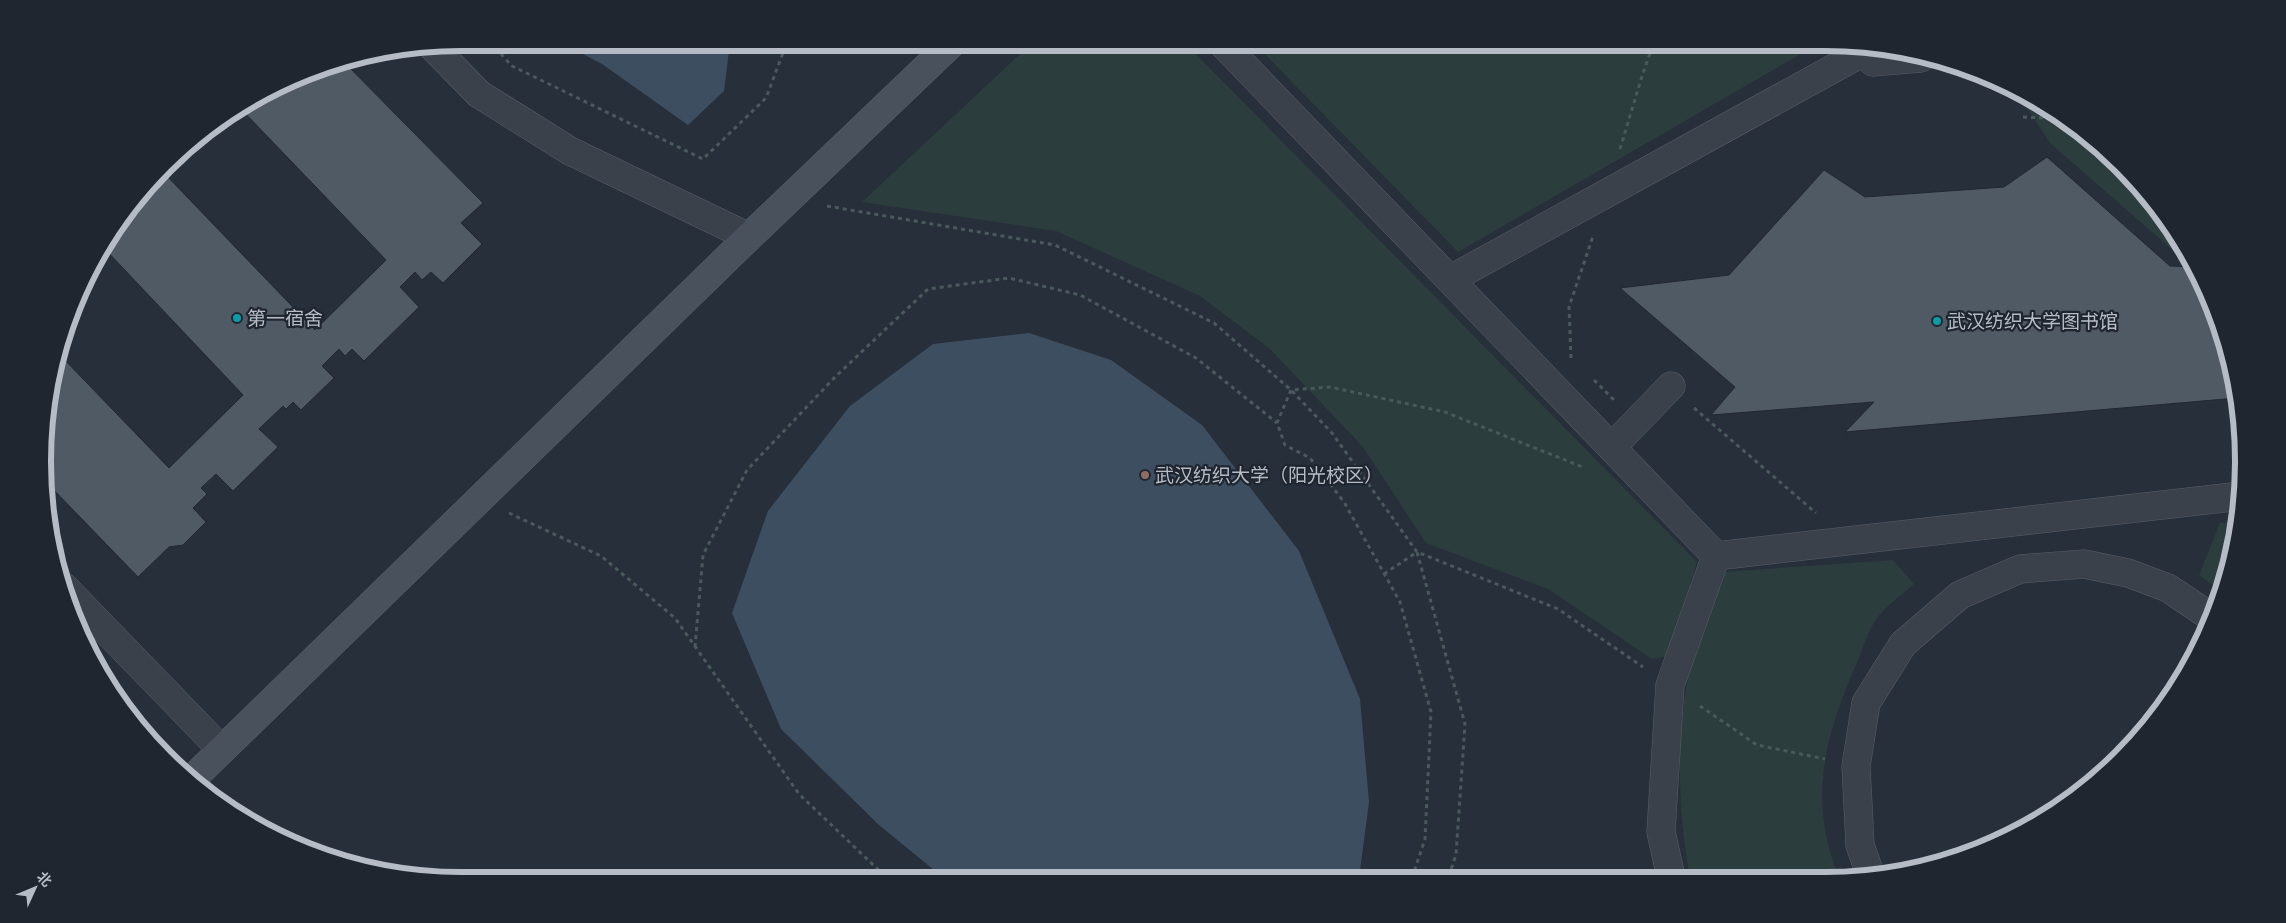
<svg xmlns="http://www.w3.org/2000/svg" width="2286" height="923" font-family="'Sofia Sans Condensed','Noto Sans SC',sans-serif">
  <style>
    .green { fill: #2c3d3d }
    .water { fill: #3e4e61 }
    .building { fill: #505a65; stroke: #212832 }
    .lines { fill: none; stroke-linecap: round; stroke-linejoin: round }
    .street-casing { stroke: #585f69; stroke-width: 29 }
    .secondary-casing { stroke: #585f69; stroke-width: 29 }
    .path { stroke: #4a5a5c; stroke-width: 3; stroke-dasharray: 4 4; stroke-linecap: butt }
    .street { stroke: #3a414b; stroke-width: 28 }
    .secondary { stroke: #49515d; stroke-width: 28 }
    .culture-dot { fill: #0f9aa8; stroke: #1f2630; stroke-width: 2 }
    .education-dot { fill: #8d6e63; stroke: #1f2630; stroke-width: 2 }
    .labels { text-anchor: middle; stroke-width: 4.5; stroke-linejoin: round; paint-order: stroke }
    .poi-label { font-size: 19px; fill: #b6bcc6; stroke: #1f2630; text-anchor: start }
    .rim { fill: none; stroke: #b6bcc6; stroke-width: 6 }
  </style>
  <rect width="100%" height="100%" fill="#272f3a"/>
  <path class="green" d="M1032 43H1185L1697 562 1668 656 1652 659 1548 589 1426 543 1363 447 1270 349 1200 296 1056 231 862 202Z
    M1254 43H1820L1458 252Z
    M2015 90C2070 115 2118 159 2156 205 2168 220 2176 238 2186 254L2176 253 2050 143Z
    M2239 522 2222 592 2199 575 2220 523Z
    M1893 560 1914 584C1902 595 1884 607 1875 621 1867 634 1862 652 1855 667 1824 739 1808 801 1839 877H1690C1677 809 1676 734 1690 666 1696 636 1713 601 1723 572Z"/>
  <path class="water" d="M562 43H730L724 91 688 125 602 64Z
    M1029 333 1111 360 1202 425 1299 551 1360 699 1369 802 1359 878 945 879 879 825 781 729 732 613 768 511 850 406 933 344Z"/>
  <path class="building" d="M344 62 483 203 461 223 482 244 443 283 431 272 422 280 415 272 400 287 419 307 364 361 352 349 345 356 339 349 322 366 334 378 301 410 293 402 286 409 283 406 259 429 278 447 233 491 216 474 201 488 207 494 193 508 206 522 183 545 169 547 138 577 49 485 46 407 59 354 169 468 243 395 103 247 164 173 315 330 386 260 240 108 252 98 327 65Z
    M2047 157 2170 266 2194 267 2200 276 2229 353 2237 398 1845 432 1874 402 1711 415 1735 387 1620 288 1729 275 1824 170 1865 197 2004 187Z"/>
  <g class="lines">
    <g class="street-casing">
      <path id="street" d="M1221 42 1716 556 2241 496
        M433 47 479 94 570 151 749 237
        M1872 50 1873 62 1921 58
        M1451 279 1867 50
        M1612 447 1671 386
        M64 587 222 750
        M1671 877 1661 832 1670 685 1716 556
        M1871 877 1860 845 1856 766 1866 703 1903 644 1960 595 2020 569 2084 564 2128 573 2168 588 2211 617"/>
    </g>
    <g class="secondary-casing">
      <path id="secondary" d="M192 779 749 237 953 42"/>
    </g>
    <path class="path" d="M490 42 512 66 703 159 766 98 787 42
      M2023 117 2063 119
      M1620 149 1642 76 1654 42
      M827 206 1055 245 1214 323 1291 390 1332 433 1417 552 1558 609 1643 667
      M1571 358 1569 307 1593 236
      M1594 380 1614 400
      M1694 408 1816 513
      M509 513 601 556 675 618 799 794 888 879
      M1384 574 1417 552 1465 724 1456 855 1448 878
      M695 647 703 555 747 470 836 376 928 289 1009 278 1080 295 1196 358 1277 423
      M1700 706 1757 745 1825 759
      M1412 878 1425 839 1431 712 1400 602 1344 502 1310 458 1285 445 1277 423 1291 390 1330 387 1445 412 1585 468"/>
    <use href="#street" class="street"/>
    <use href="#secondary" class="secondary"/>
  </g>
  <g class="culture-dot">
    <circle cx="237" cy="318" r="5"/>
    <circle cx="1937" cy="321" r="5"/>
  </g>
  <circle class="education-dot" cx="1145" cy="475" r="5"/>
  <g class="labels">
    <g class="poi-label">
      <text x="247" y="325">第一宿舍</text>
      <text x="1947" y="328">武汉纺织大学图书馆</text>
      <text x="1155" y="482">武汉纺织大学（阳光校区）</text>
    </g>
  </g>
  <path d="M0 0H2286V923H0ZM461 51H1825A410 410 0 0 1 2235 461V462A410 410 0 0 1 1825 872H461A410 410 0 0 1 51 462V461A410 410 0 0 1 461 51Z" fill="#1f2630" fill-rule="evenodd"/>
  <path class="rim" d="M461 51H1825A410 410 0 0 1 2235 461V462A410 410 0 0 1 1825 872H461A410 410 0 0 1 51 462V461A410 410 0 0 1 461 51Z"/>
  <g transform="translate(35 888) rotate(46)" stroke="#1f2630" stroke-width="4" paint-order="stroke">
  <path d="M0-4L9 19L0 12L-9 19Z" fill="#b6bcc6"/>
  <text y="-8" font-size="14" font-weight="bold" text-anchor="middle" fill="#b6bcc6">北</text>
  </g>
</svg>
